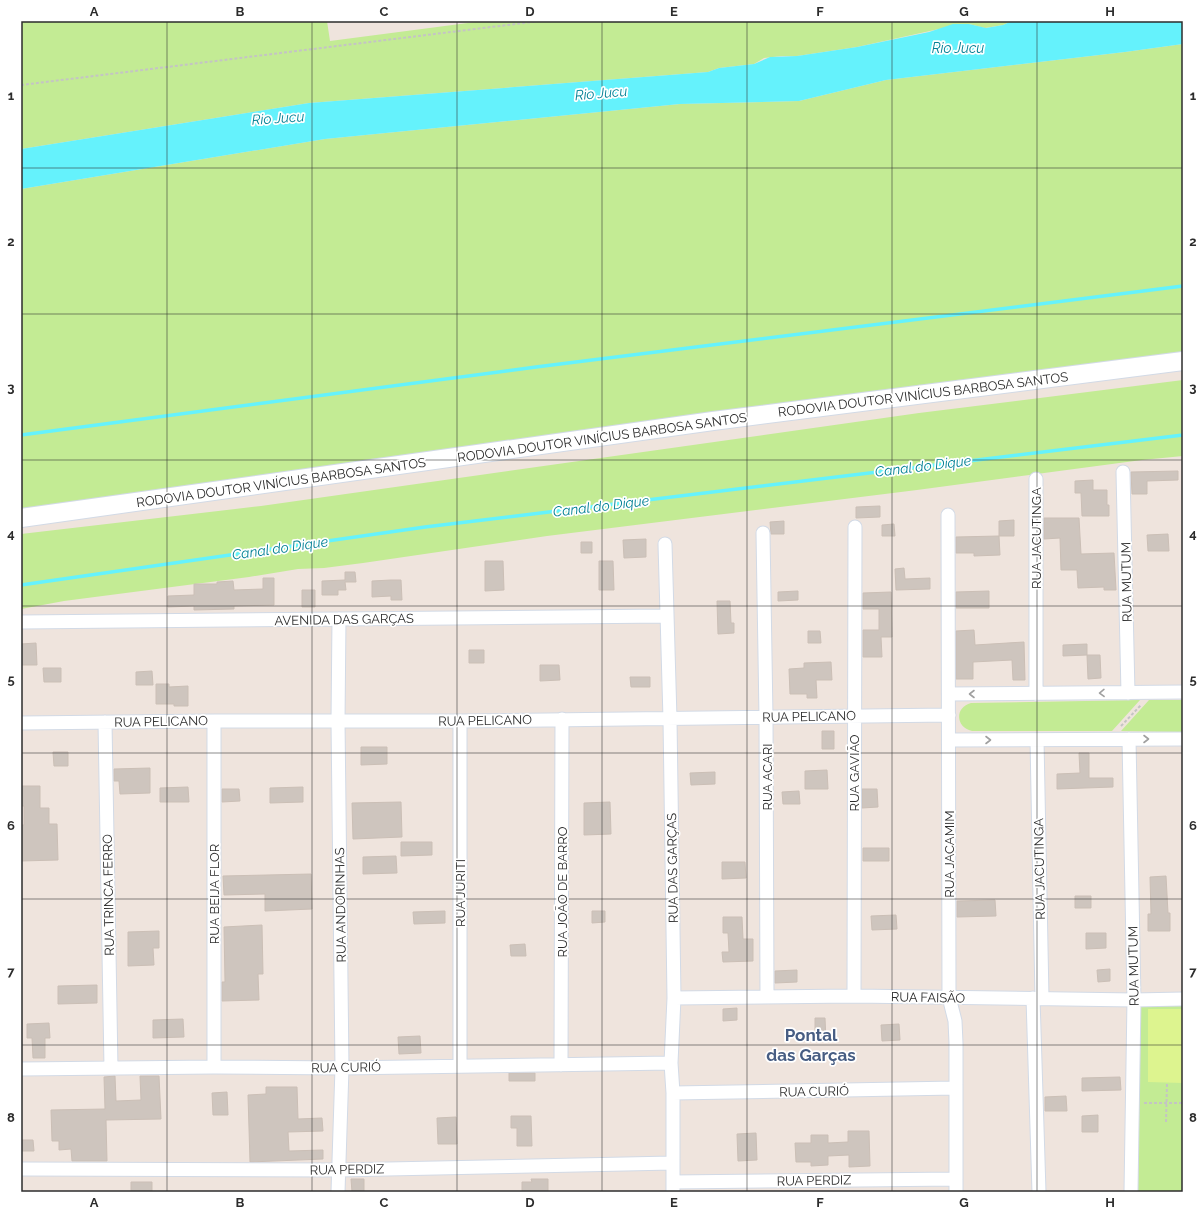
<svg xmlns="http://www.w3.org/2000/svg" width="1204" height="1213" font-family="Raleway,sans-serif">
  <style>
    .green { fill: #c3eb94 }
    .pitch { fill: #ddf48f }
    .water { fill: #65f2fc }
    .lines { fill: none; stroke-linecap: round; stroke-linejoin: round }
    .stream { stroke: #65f2fc; stroke-width: 3.5 }
    .building { fill: #cec5be; stroke: #cbbfb6 }
    .minor-casing { stroke: #d2dae6; stroke-width: 15 }
    .secondary-casing { stroke: #d2dae6; stroke-width: 20 }
    .path { stroke: #c4c4c4; stroke-width: 2; stroke-dasharray: 3 2; stroke-linecap: butt }
    .minor { stroke: #fff; stroke-width: 13 }
    .secondary { stroke: #fff; stroke-width: 18 }
    .oneway { stroke: #a0a0a0 }
    .grid { fill: none; stroke: #2c2c2c; stroke-width: 1; stroke-opacity: 0.55 }
    .labels { text-anchor: middle; stroke-width: 3.5; stroke-linejoin: round; paint-order: stroke }
    .street-label { font-size: 13px; fill: #2c2c2c; stroke: #fff }
    .water-label { font-size: 14px; font-style: italic; fill: #038095; stroke: #fff }
    .district-label { font-size: 17px; font-weight: bold; fill: #475d83; stroke: #fff }
    .neatline { fill: none; stroke: #2c2c2c; stroke-width: 1.5 }
    .grid-label { font-size: 13px; text-anchor: middle; font-weight: bold; fill: #2c2c2c }
  </style>
  <rect width="100%" height="100%" fill="#efe4dd"/>
  <path class="green" d="M21 21H327L330 41 483 21H1012L1003 25 985 28 969 24 939 29 857 47 797 56H782L764 58 754 64 719 68 708 72 309 103 21 149Z
    M1183 44V360L21 514V189L325 139 680 104 799 101 886 80 1125 52Z
    M1183 380V456L1142 460 917 490 547 536 363 563 324 568 298 569 249 577 64 601 21 609V534L261 506 919 413Z
    M1140 700 1112 731H972C955 727 955 707 971 703Z
    M1149 700H1183V732L1121 731Z
    M1141 1004H1183V1192H1138Z"/>
  <path class="pitch" d="M1148 1009H1183V1083L1148 1082Z"/>
  <path class="water" d="M1012 21H1183V44L1125 52 886 80 799 101 680 104 325 139 21 189V149L309 103 708 72 719 68 754 64 770 57 797 56 857 47 929 32 953 24H969L986 28 1003 25Z"/>
  <g class="lines">
    <path class="stream" d="M21 435 536 367 1183 286
      M21 585 425 527 1183 435"/>
  </g>
  <path class="building" d="M1178 471V480L1147 481V494H1132L1131 472Z
    M1093 480V490H1107V505H1109V516H1082L1081 493H1075V481Z
    M880 506V517L856 518V507Z
    M1044 518H1079L1081 554 1114 553 1116 590H1104V587L1078 588 1077 570H1061L1060 538 1044 539Z
    M1014 520V536H999V521Z
    M784 521V534H771L770 522Z
    M894 524 895 536H882V525Z
    M1168 534 1169 551H1148L1147 535Z
    M999 536 1000 555 974 556V553H956V537Z
    M646 539V557L624 558 623 540Z
    M581 542H592V553H581Z
    M485 561H503L504 590 485 591Z
    M599 561H613L614 590H599Z
    M904 568 905 579 930 578V589L896 590 895 569Z
    M345 572H355L356 582H345L346 590H338V595H322V581L345 580Z
    M263 578H274V605L234 606V609L194 610V606L168 607V596L194 595V584H217V582L233 581 234 590 263 589Z
    M391 580H401L402 600H391V596L372 597V581Z
    M302 590H315V607H302Z
    M798 591V600L778 601V592Z
    M989 591V608H956V592Z
    M891 592 892 637H881L882 657H863V630H879V609H863V593Z
    M717 601H730L731 623H734V633L718 634Z
    M974 630 975 645 1024 642 1025 680H1013L1012 660 973 662V679H956V631Z
    M808 631H820L821 643H808Z
    M36 643 37 665H21V644Z
    M1087 644V655L1063 656V645Z
    M469 650H484V663H469Z
    M1087 655H1100L1101 678 1088 679Z
    M831 662 832 680H816L817 698H807V694H790L789 669 804 668V663Z
    M540 665H559L560 680 540 681Z
    M43 668H61V682H44Z
    M152 671 153 685H136V672Z
    M630 677H650V687H631Z
    M156 684H169V687L188 686V706H174V704H156Z
    M822 731H834V749H822Z
    M361 747H387V764L361 765Z
    M53 752H68V766H54Z
    M1079 753H1089V778H1113V787L1057 789V774L1080 773Z
    M150 768V793L120 794 119 781H114V769Z
    M827 770 828 789H805V771Z
    M715 772V784L691 785 690 773Z
    M21 786H40V808H49V824H57L58 860 21 861V825H24V806H21Z
    M188 787 189 802H160V788Z
    M303 787V802L270 803V788Z
    M222 789H239L240 801 222 802Z
    M862 789H877L878 807 862 808Z
    M799 791 800 804H783L782 792Z
    M401 802 402 837 353 839 352 803Z
    M610 802 611 834 584 835V803Z
    M401 842H432V855L401 856Z
    M863 848H889V861H863Z
    M396 856 397 873 363 874V857Z
    M722 862H745L746 878 722 879Z
    M311 874 312 909 265 911V894L224 895 223 876Z
    M1166 876 1168 913H1170V931H1148V914H1151L1150 877Z
    M1075 896H1091V908H1075Z
    M995 900 996 916 957 917V901Z
    M445 911V923L414 924 413 912Z
    M592 911H605V922L592 923Z
    M896 915 897 929 872 930 871 916Z
    M723 917H742L743 939H753V961L723 962 722 952H729L728 933H723Z
    M262 925 263 974H258L259 1000 222 1001V982H225L224 927Z
    M159 931V948H153L154 965 128 966V932Z
    M1086 933H1106V948L1086 949Z
    M525 944 526 956H511L510 945Z
    M1110 969V981L1098 982 1097 970Z
    M797 970V982L775 983V971Z
    M97 985V1003L58 1004V986Z
    M737 1008V1020L723 1021V1009Z
    M815 1018H825L826 1040H815Z
    M183 1019 184 1037 153 1038V1020Z
    M49 1023 50 1038H45V1058H33L32 1038H27V1024Z
    M899 1024 900 1040 882 1041 881 1025Z
    M420 1036 421 1053 399 1054 398 1037Z
    M509 1073H535V1081H509Z
    M115 1076 116 1101 141 1100 140 1076H159L161 1119 106 1120 107 1161H72L71 1149 59 1150V1141H52L51 1110 105 1109 104 1077Z
    M1120 1077 1121 1090 1082 1091V1078Z
    M266 1087H297L298 1119 322 1118 323 1131 288 1132 289 1151 323 1150V1159L250 1162 248 1095 266 1094Z
    M227 1092 228 1115H213L212 1093Z
    M1066 1096 1067 1111H1045V1097Z
    M1098 1115V1132H1082V1116Z
    M511 1116H531L532 1146H517V1128H511Z
    M456 1117 457 1144H438L437 1118Z
    M848 1131H869L870 1166 849 1167V1155L828 1156V1165L811 1166V1162H796L795 1143H811V1135H828V1143L848 1142Z
    M756 1133 757 1160 738 1161 737 1134Z
    M21 1140H33L34 1151H21Z
    M351 1179H364V1192H352Z
    M531 1179H548V1192H522V1182H532Z
    M131 1182H152V1192H131Z"/>
  <g class="lines">
    <g class="minor-casing">
      <path id="minor" d="M1123 472 1128 693
        M1036 479V694
        M948 515 949 997 955 1021 956 1043V1192
        M763 533 766 717 767 996
        M665 544 670 719 674 998 671 1063 673 1093V1192
        M21 622 667 616
        M949 694 1183 692
        M460 721V1065
        M105 722 111 1068
        M21 723 214 721H460L949 715
        M1129 739 1134 1000 1131 1192
        M949 740 1183 739
        M1037 740 1042 998
        M854 996 855 527
        M674 998 854 996 1134 1000 1183 999
        M1033 998 1039 1192
        M561 1065 562 719
        M214 1067V721
        M21 1069 214 1067 342 1068 671 1063
        M673 1093 955 1088
        M21 1169 339 1170 672 1163
        M673 1182 956 1179
        M338 1192 342 1068 338 721 339 619"/>
    </g>
    <g class="secondary-casing">
      <path id="secondary" d="M21 518 713 421 1183 361"/>
    </g>
    <path class="path" d="M21 85 540 21
      M1121 726 1141 705
      M1144 1103H1183
      M1166 1122 1167 1083"/>
    <use href="#minor" class="minor"/>
    <use href="#secondary" class="secondary"/>
  </g>
  <defs><path id="oneway-chevron" d="M-2-3.5L2.5 0L-2 3.5" fill="none" stroke-width="1.6" stroke-linecap="round" stroke-linejoin="round"/></defs>
  <g class="oneway">
    <use href="#oneway-chevron" transform="translate(1102 693) rotate(179)"/>
    <use href="#oneway-chevron" transform="translate(972 694) rotate(180)"/>
    <use href="#oneway-chevron" transform="translate(1146 739)"/>
    <use href="#oneway-chevron" transform="translate(988 740)"/>
  </g>
  <path class="grid" d="M167 21V1192M312 21V1192M457 21V1192M602 21V1192M747 21V1192M892 21V1192M1037 21V1192M21 168H1183M21 314H1183M21 460H1183M21 606H1183M21 753H1183M21 899H1183M21 1045H1183"/>
  <g class="labels">
    <g class="street-label">
      <text transform="translate(923 394) rotate(-7)" y="5">RODOVIA DOUTOR VINÍCIUS BARBOSA SANTOS</text>
      <text transform="translate(602 437) rotate(-8)" y="5">RODOVIA DOUTOR VINÍCIUS BARBOSA SANTOS</text>
      <text transform="translate(281 482) rotate(-8)" y="5">RODOVIA DOUTOR VINÍCIUS BARBOSA SANTOS</text>
      <text transform="translate(1036 538) rotate(-90)" y="5">RUA JACUTINGA</text>
      <text transform="translate(1126 582) rotate(-91)" y="5">RUA MUTUM</text>
      <text transform="translate(344 619) rotate(-1)" y="5">AVENIDA DAS GARÇAS</text>
      <text transform="translate(809 716) rotate(-1)" y="5">RUA PELICANO</text>
      <text transform="translate(485 720) rotate(-1)" y="5">RUA PELICANO</text>
      <text transform="translate(161 721) rotate(-1)" y="5">RUA PELICANO</text>
      <text transform="translate(854 773) rotate(-90)" y="5">RUA GAVIÃO</text>
      <text transform="translate(767 777) rotate(-90)" y="5">RUA ACARI</text>
      <text transform="translate(949 854) rotate(-90)" y="5">RUA JACAMIM</text>
      <text transform="translate(672 868) rotate(-91)" y="5">RUA DAS GARÇAS</text>
      <text transform="translate(1039 869) rotate(-91)" y="5">RUA JACUTINGA</text>
      <text transform="translate(562 892) rotate(-90)" y="5">RUA JOÃO DE BARRO</text>
      <text transform="translate(460 893) rotate(-90)" y="5">RUA JURITI</text>
      <text transform="translate(214 894) rotate(-90)" y="5">RUA BEIJA FLOR</text>
      <text transform="translate(108 895) rotate(-91)" y="5">RUA TRINCA FERRO</text>
      <text transform="translate(340 905) rotate(-91)" y="5">RUA ANDORINHAS</text>
      <text transform="translate(1133 966) rotate(-91)" y="5">RUA MUTUM</text>
      <text transform="translate(928 997) rotate(1)" y="5">RUA FAISÃO</text>
      <text transform="translate(346 1067) rotate(-1)" y="5">RUA CURIÓ</text>
      <text transform="translate(814 1091) rotate(-1)" y="5">RUA CURIÓ</text>
      <text transform="translate(347 1169) rotate(-1)" y="5">RUA PERDIZ</text>
      <text transform="translate(814 1180) rotate(-1)" y="5">RUA PERDIZ</text>
    </g>
    <g class="water-label">
      <text x="958" y="53">Rio Jucu</text>
      <text transform="translate(601 93) rotate(-5)" y="5">Rio Jucu</text>
      <text transform="translate(278 118) rotate(-4)" y="5">Rio Jucu</text>
      <text transform="translate(923 466) rotate(-7)" y="5">Canal do Dique</text>
      <text transform="translate(601 506) rotate(-7)" y="5">Canal do Dique</text>
      <text transform="translate(280 548) rotate(-8)" y="5">Canal do Dique</text>
    </g>
    <g class="district-label">
      <text x="811" y="1041">Pontal<tspan x="811" dy="20">das Garças</tspan></text>
    </g>
  </g>
  <rect width="1204" height="1213" fill="none" stroke="#ffffff" stroke-width="44"/>
  <rect x="22" y="22" width="1160" height="1169" class="neatline"/>
  <g class="grid-label">
    <text x="94" y="16">A</text>
    <text x="240" y="16">B</text>
    <text x="384" y="16">C</text>
    <text x="530" y="16">D</text>
    <text x="674" y="16">E</text>
    <text x="820" y="16">F</text>
    <text x="964" y="16">G</text>
    <text x="1110" y="16">H</text>
    <text x="11" y="100">1</text>
    <text x="1193" y="100">1</text>
    <text x="11" y="246">2</text>
    <text x="1193" y="246">2</text>
    <text x="11" y="392">3</text>
    <text x="1193" y="392">3</text>
    <text x="11" y="538">4</text>
    <text x="1193" y="538">4</text>
    <text x="11" y="684">5</text>
    <text x="1193" y="684">5</text>
    <text x="11" y="830">6</text>
    <text x="1193" y="830">6</text>
    <text x="11" y="976">7</text>
    <text x="1193" y="976">7</text>
    <text x="11" y="1122">8</text>
    <text x="1193" y="1122">8</text>
    <text x="94" y="1207">A</text>
    <text x="240" y="1207">B</text>
    <text x="384" y="1207">C</text>
    <text x="530" y="1207">D</text>
    <text x="674" y="1207">E</text>
    <text x="820" y="1207">F</text>
    <text x="964" y="1207">G</text>
    <text x="1110" y="1207">H</text>
  </g>
</svg>
